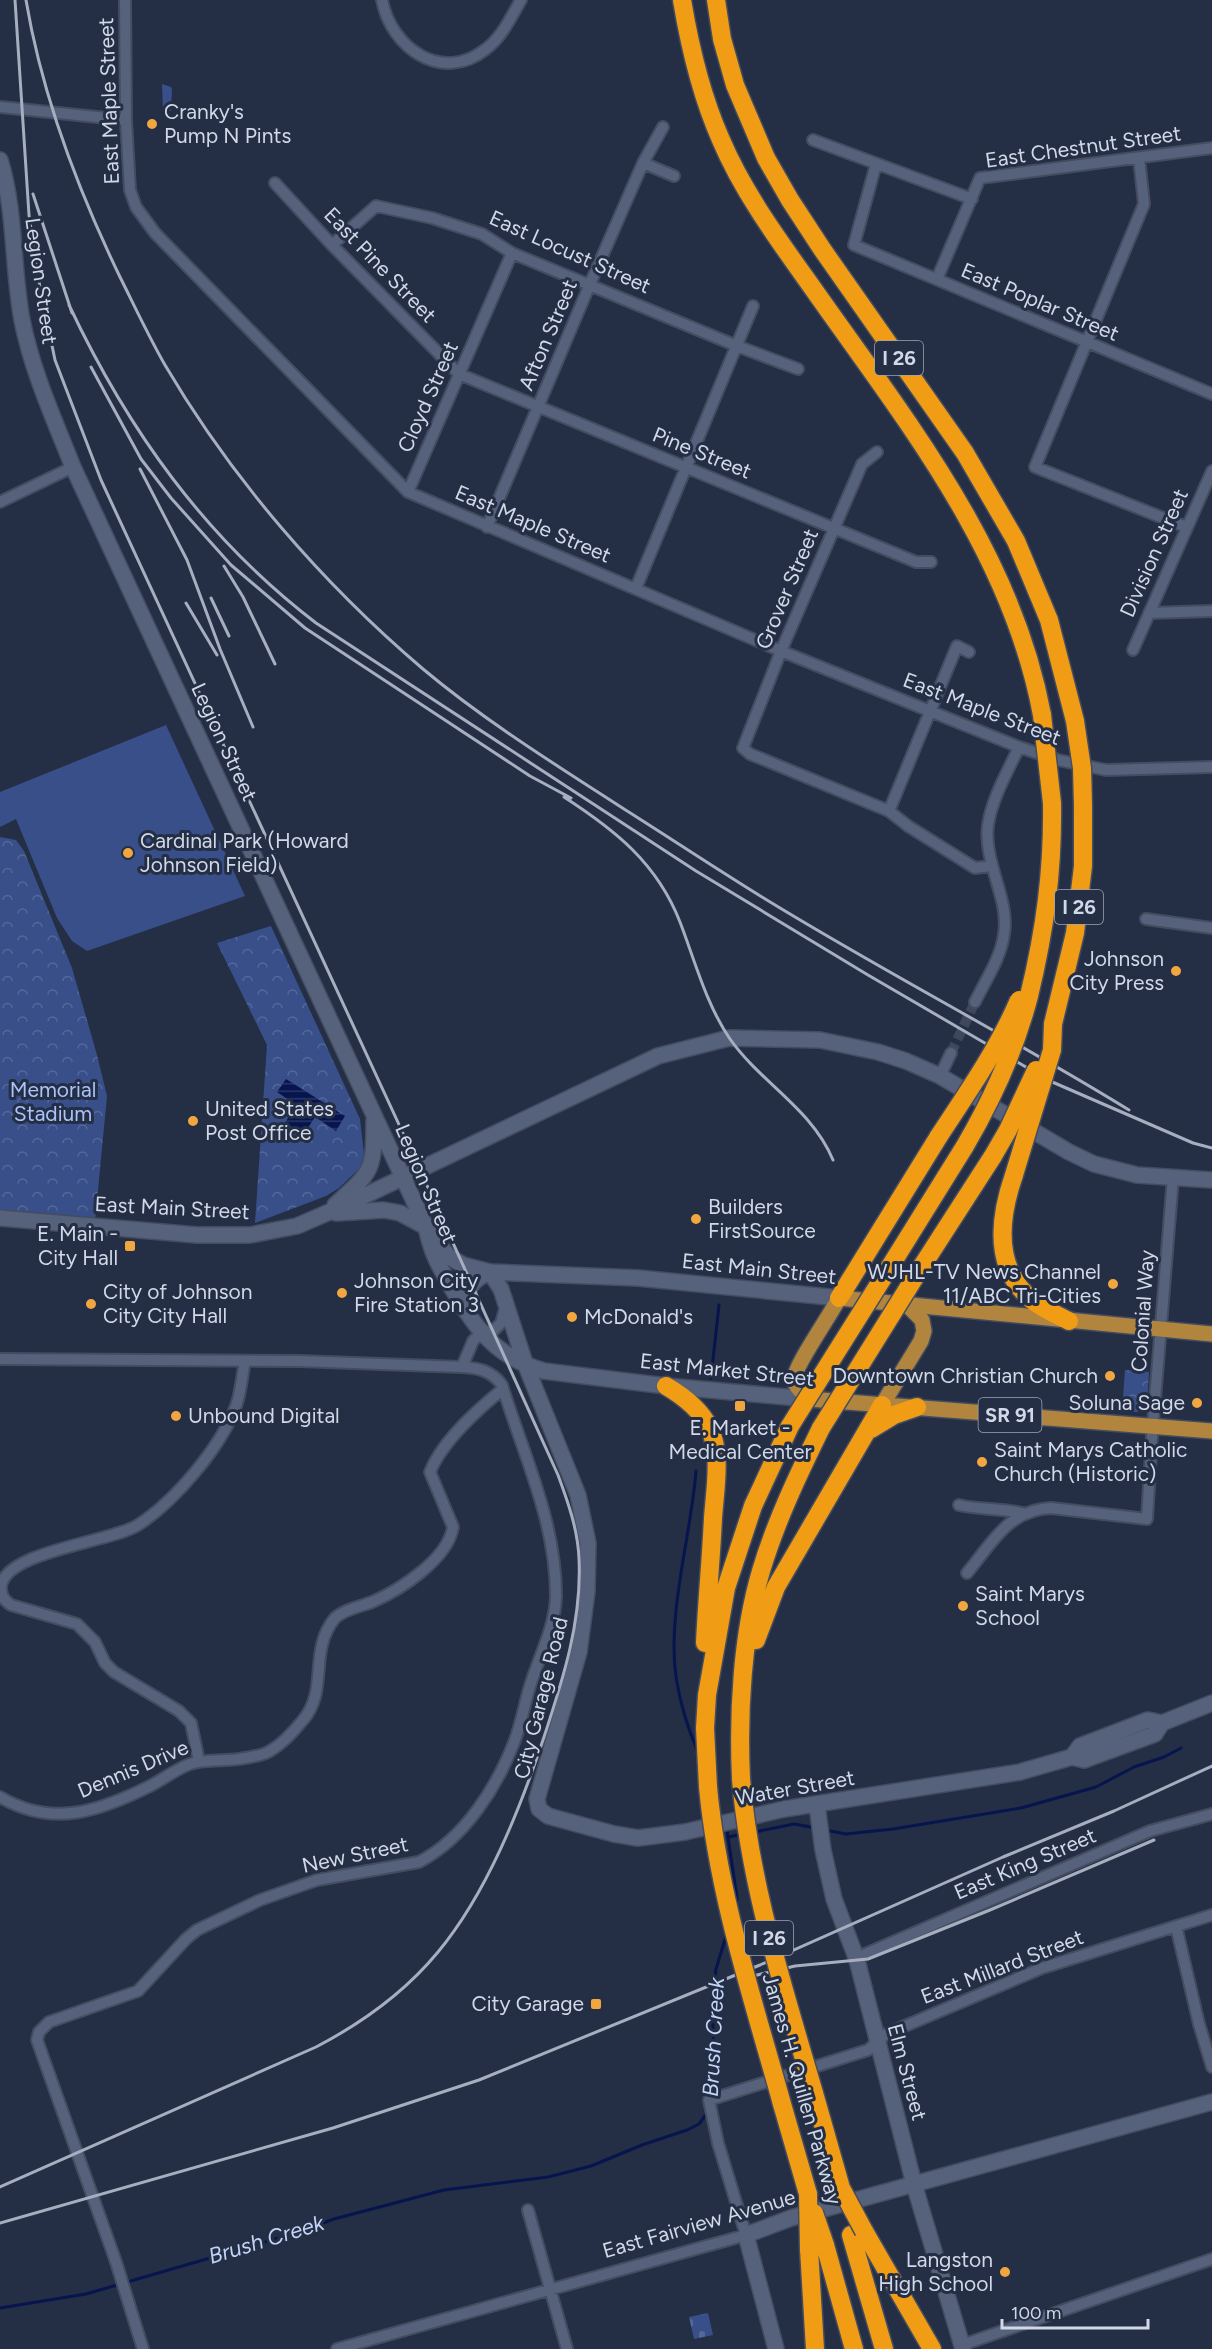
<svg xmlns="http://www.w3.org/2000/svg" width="1212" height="2349" font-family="Figtree,sans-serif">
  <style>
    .forest { fill: url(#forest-crowns) }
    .cemetery { fill: url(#cemetery-stones) }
    .pitch { fill: #384f89 }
    .water { fill: url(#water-rules) }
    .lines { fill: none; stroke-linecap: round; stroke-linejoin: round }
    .stream { stroke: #07154e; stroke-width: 3 }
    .street-tunnel { stroke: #3e485d; stroke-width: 10; stroke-dasharray: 10 5; stroke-linecap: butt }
    .street-casing { stroke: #444c60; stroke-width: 14 }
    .secondary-casing { stroke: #444c60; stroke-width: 18 }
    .primary-casing { stroke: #444c60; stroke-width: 18 }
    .highway-casing { stroke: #444c60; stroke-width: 21 }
    .street { stroke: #56627c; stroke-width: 10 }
    .secondary { stroke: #56627c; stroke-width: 15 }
    .primary { stroke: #b2853e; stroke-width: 15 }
    .highway { stroke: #f09c14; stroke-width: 18 }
    .rail { stroke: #a7aebf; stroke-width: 3 }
    .highway-bridge-casing { stroke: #444c60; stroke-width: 21; stroke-linecap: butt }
    .highway-bridge { stroke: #f09c14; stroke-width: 18 }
    .poi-dot { fill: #f1a640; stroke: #242e45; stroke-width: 2 }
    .labels { text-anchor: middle; stroke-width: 6; stroke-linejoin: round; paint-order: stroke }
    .shield { fill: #242e45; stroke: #9da5b6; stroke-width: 1.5 }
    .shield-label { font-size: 20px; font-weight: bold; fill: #d1d8e7 }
    .street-label { font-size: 21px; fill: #d1d8e7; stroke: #242e45 }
    .poi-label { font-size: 21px; fill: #d1d8e7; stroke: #242e45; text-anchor: start }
    .park-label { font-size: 21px; fill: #abc3fa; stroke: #242e45 }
    .water-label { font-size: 22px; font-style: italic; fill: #c3d4f9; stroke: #242e45 }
  </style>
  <defs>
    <pattern id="forest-crowns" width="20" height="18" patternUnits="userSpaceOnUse" patternTransform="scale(1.5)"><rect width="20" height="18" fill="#384f89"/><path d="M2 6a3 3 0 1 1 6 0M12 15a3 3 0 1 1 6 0" fill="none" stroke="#54689a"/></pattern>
    <pattern id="cemetery-stones" width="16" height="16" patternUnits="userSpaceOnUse" patternTransform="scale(1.5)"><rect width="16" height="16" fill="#384f89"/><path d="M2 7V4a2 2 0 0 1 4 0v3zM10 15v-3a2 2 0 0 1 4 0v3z" fill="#54689a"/></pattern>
    <pattern id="water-rules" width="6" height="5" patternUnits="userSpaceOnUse" patternTransform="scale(1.5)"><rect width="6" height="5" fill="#07154e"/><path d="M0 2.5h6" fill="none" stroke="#2a3668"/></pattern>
  </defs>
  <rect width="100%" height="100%" fill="#242e45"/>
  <path class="forest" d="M0 837 16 840 24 851 72 968 97 1055 107 1096 95 1221 0 1212Z
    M271 926 360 1119 364 1155 362 1166 339 1188 326 1196 255 1223 267 1045 217 943Z
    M1125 1370 1149 1372 1147 1404 1138 1412 1122 1411Z"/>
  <path class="cemetery" d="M708 2313 713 2335 694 2339 689 2317Z"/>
  <path class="pitch" d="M162 84 171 87 172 89 171 111H163Z
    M166 725 245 896 87 951 72 941 57 918 16 819 0 827V792Z"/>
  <path class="water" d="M286 1079 345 1116 336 1131 315 1117 304 1134 285 1123 296 1105 277 1092Z"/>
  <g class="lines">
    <path class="stream" d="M711 1378 719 1305
      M696 1471C691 1536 667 1613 676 1677 680 1703 688 1729 698 1752
      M727 1830 737 1898 736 1903
      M825 1830 846 1834 893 1829 1021 1808 1096 1787 1134 1767 1164 1757 1181 1748
      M755 1832 794 1824 816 1828
      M729 1837 742 1834
      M712 2095 714 2056 712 2000 716 1969 727 1933
      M0 2308 86 2294 289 2235 334 2219 444 2190 548 2177 591 2166 642 2145 687 2130 699 2124 707 2113"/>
    <path class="street-tunnel" d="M951 1053 975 1002"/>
    <g class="street-casing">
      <path id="street" d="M125 0 126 120 130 190 136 207 155 233 408 492 781 651 1019 747 1058 760 1106 770 1212 767
        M382 0C391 48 442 84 486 49 502 37 511 17 521 0
        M0 107 126 120
        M813 140 972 199
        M1139 158 1144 204 1035 467 1186 527
        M643 163 674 176
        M876 164 854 245 1212 394
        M275 183 332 245 459 374 916 562H931
        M332 245 376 206 432 218 482 234 512 253 737 346 798 369
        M937 279 980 178 1212 148
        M877 452 862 464 781 651 743 748 750 754 889 811 908 826 975 868 991 866
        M408 492 512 253
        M0 502 73 467
        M487 527 590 284 643 163 663 127
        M636 588 753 306
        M1149 613 1212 611
        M1133 650 1212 471
        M889 811 957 646 969 652
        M1146 919 1212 928
        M975 1002C985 981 1001 958 1004 934 1010 899 983 862 988 825 992 798 1008 771 1019 747
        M940 1076 951 1053
        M0 1359 299 1361 462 1367C479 1368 492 1371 502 1385 523 1454 556 1521 556 1596 555 1627 540 1654 531 1683 525 1701 522 1721 515 1740 497 1787 465 1838 419 1862L317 1880 260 1900 197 1930 186 1939 138 1991 49 2022 39 2032 37 2040 116 2262 143 2349
        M462 1367 473 1341 481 1333 494 1330 501 1323 506 1305
        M959 1505C980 1510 1001 1508 1022 1513
        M967 1573C992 1543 1008 1510 1051 1508L1147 1519 1152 1436 1173 1178
        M199 1761 191 1723 179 1711 114 1672 105 1663 95 1642 77 1624 11 1605C4 1600 1 1596 1 1587 4 1551 112 1542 138 1525 175 1501 221 1447 236 1406 241 1392 242 1376 245 1361
        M0 1797C53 1828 100 1811 150 1786 164 1779 176 1769 190 1764 202 1760 214 1761 226 1760 235 1760 263 1756 270 1751 282 1744 295 1730 303 1720 329 1690 308 1651 335 1618 343 1610 362 1606 372 1602 400 1590 448 1559 453 1527L430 1472C442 1442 478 1409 503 1389
        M1176 1926 1199 2024 1212 2067
        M856 1958 1150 1831 1212 1814
        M528 2210 567 2349
        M962 2345 1212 2259
        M337 2349 746 2235 718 2143 709 2100 868 2050 886 2034 1042 1968 1212 1915"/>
    </g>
    <g class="secondary-casing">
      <path id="secondary" d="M0 160C16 212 12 267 22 320 32 371 54 419 73 467L426 1227C432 1255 439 1266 453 1290 476 1330 498 1358 544 1371L666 1386 809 1399
        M335 1205C372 1171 374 1172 374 1121
        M336 1213 384 1210 400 1213 426 1227 448 1256 463 1265 490 1272 638 1278 839 1298
        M0 1218 197 1235H250L297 1226 343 1206 658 1056 729 1038 820 1040 878 1052 906 1061 940 1076 1069 1152 1094 1164 1137 1175 1212 1180
        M463 1308C466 1290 472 1279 490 1272L501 1289 526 1366 578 1495 588 1543 587 1591 579 1652 537 1799 539 1809 548 1816 614 1834 638 1838 685 1832 784 1809 1020 1772 1072 1757 1084 1760 1155 1734 1162 1723
        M1072 1757 1080 1746 1148 1720 1162 1723 1212 1703
        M817 1805 823 1850 834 1899 857 1960 914 2184 963 2349
        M776 2349 746 2235 791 2218 1212 2102"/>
    </g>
    <g class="primary-casing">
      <path id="primary" d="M1212 1334 839 1298C832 1313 792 1369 794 1381 796 1388 804 1394 809 1399L1212 1431
        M882 1405 921 1341 924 1331 922 1320 907 1305"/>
    </g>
    <g class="highway-casing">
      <path id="highway" d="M682 0C690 48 701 95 721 140 744 194 780 242 814 290 907 422 1012 552 1042 715
        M716 0 722 39 735 85 766 158 790 200 822 249 965 453 1016 541 1049 620 1075 721
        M1029 996C1045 930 1053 871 1052 803
        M1053 1024 1075 933 1083 866V805
        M1014 1175C999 1218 993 1268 1032 1300 1043 1309 1057 1315 1069 1321
        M886 1273 965 1146
        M915 1277 993 1156
        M839 1298 939 1136
        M666 1386C683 1396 700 1409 709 1427 722 1454 715 1489 713 1518 711 1560 707 1601 705 1643
        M871 1429 894 1415 917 1407
        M756 1640 776 1587 882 1405
        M741 1779C738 1713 742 1635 761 1571 776 1521 798 1475 821 1428
        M708 1787 705 1728 707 1695 726 1588 753 1506 790 1426
        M814 2093 841 2188
        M782 2104 808 2194
        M864 2231 932 2349
        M851 2235 884 2349
        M825 2245 854 2349
        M809 2249 815 2349"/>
    </g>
    <use href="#street" class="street"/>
    <use href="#secondary" class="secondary"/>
    <use href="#primary" class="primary"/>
    <use href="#highway" class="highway"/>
    <path class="rail" d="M26 0C42 96 78 190 120 277 135 307 149 337 165 365 232 479 322 583 423 669 485 721 556 765 624 809 670 838 715 868 762 897 882 971 1009 1036 1129 1110
      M33 194 72 313
      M69 305C128 430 205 538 316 623L696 871 868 975 1050 1081 1193 1143 1212 1148
      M91 367 141 459 171 498 231 565 305 628 530 776 571 798
      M140 469 187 560 220 649 253 727
      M224 566 243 597 275 664
      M211 598 229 636
      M186 603 217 655
      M564 797C615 830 657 863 680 922 695 961 706 1004 730 1039 761 1083 812 1109 833 1160
      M753 1976 795 1966 868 1959 990 1910 1154 1840
      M0 2187 316 2047C362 2023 405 1992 438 1952 487 1893 520 1809 544 1737 563 1679 582 1621 579 1559 578 1530 568 1502 558 1475L420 1170 101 480 55 360 38 277 29 215 15 0
      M0 2223 333 2128 479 2080 760 1965 1003 1857 1114 1811 1212 1766"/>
    <g class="highway-bridge-casing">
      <path id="highway-bridge" d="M1042 715 1052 803
        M1075 721 1082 768 1083 805
        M939 1136C968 1092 998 1049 1019 1000
        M965 1146C993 1098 1015 1050 1029 996
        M993 1156 1008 1130 1036 1070
        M1014 1175 1052 1050 1053 1024
        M790 1426 886 1273
        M821 1428 915 1277
        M741 1779C750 1887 784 1989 814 2093
        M708 1787C718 1895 753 1999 782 2104
        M841 2188 864 2231
        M808 2194 809 2249
        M814 2213 825 2245"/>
    </g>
    <use href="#highway-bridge" class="highway-bridge"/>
  </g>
  <g class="poi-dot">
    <circle cx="152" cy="124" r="6"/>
    <circle cx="128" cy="853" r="6"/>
    <circle cx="1176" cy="971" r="6"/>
    <circle cx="193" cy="1121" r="6"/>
    <circle cx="696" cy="1219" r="6"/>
    <rect x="124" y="1240" width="12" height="12" rx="3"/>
    <circle cx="1113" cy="1284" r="6"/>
    <circle cx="342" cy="1293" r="6"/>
    <circle cx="91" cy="1304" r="6"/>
    <circle cx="572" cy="1317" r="6"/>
    <circle cx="1110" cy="1376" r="6"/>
    <circle cx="1197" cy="1403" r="6"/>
    <rect x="734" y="1400" width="12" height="12" rx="3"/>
    <circle cx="176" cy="1416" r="6"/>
    <circle cx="982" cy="1462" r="6"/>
    <circle cx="963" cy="1606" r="6"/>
    <rect x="590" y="1998" width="12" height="12" rx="3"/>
    <circle cx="1005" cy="2272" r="6"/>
  </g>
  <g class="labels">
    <g class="shield">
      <rect x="875" y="341" width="48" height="34" rx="4.5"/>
      <rect x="1055" y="890" width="48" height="34" rx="4.5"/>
      <rect x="978.5" y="1398" width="63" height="34" rx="4.5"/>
      <rect x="745" y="1921" width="48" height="34" rx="4.5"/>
    </g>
    <g class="shield-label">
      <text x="899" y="365">I 26</text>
      <text x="1079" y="914">I 26</text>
      <text x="1010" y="1422">SR 91</text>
      <text x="769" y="1945">I 26</text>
    </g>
    <g class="street-label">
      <text transform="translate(109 101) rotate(-92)" y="7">East Maple Street</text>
      <text transform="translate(1083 147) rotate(-8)" y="7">East Chestnut Street</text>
      <text transform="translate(570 252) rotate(24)" y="7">East Locust Street</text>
      <text transform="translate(380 265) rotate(46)" y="7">East Pine Street</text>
      <text transform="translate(41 281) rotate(82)" y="7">Legion Street</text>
      <text transform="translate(1040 302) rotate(23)" y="7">East Poplar Street</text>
      <text transform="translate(548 335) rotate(-67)" y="7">Afton Street</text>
      <text transform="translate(428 397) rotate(-66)" y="7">Cloyd Street</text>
      <text transform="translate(702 453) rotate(22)" y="7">Pine Street</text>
      <text transform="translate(533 524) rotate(23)" y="7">East Maple Street</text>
      <text transform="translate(1154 553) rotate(-66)" y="7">Division Street</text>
      <text transform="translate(787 589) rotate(-67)" y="7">Grover Street</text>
      <text transform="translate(982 709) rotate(21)" y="7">East Maple Street</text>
      <text transform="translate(224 742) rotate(65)" y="7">Legion Street</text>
      <text transform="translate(426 1184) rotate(67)" y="7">Legion Street</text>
      <text transform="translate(172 1208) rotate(3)" y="7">East Main Street</text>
      <text transform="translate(759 1269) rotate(6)" y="7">East Main Street</text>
      <text transform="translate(1143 1311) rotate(-86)" y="7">Colonial Way</text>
      <text transform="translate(727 1370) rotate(6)" y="7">East Market Street</text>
      <text transform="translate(541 1698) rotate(-76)" y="7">City Garage Road</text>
      <text transform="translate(133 1769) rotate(-23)" y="7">Dennis Drive</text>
      <text transform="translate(795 1788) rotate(-10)" y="7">Water Street</text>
      <text transform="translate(355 1855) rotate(-12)" y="7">New Street</text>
      <text transform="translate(1025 1864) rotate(-23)" y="7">East King Street</text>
      <text transform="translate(1002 1967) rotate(-21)" y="7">East Millard Street</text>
      <text transform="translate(907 2072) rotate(75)" y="7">Elm Street</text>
      <text transform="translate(802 2089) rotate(74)" y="7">James H. Quillen Parkway</text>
      <text transform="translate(699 2224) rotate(-16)" y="7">East Fairview Avenue</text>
    </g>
    <g class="poi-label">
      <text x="164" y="119">Cranky's<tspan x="164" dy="24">Pump N Pints</tspan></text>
      <text x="140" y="848">Cardinal Park (Howard<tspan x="140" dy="24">Johnson Field)</tspan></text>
      <text x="1164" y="966" text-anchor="end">Johnson<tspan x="1164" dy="24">City Press</tspan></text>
      <text x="205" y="1116">United States<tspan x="205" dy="24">Post Office</tspan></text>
      <text x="708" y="1214">Builders<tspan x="708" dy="24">FirstSource</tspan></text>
      <text x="118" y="1241" text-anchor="end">E. Main -<tspan x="118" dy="24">City Hall</tspan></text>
      <text x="1101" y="1279" text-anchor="end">WJHL-TV News Channel<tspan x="1101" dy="24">11/ABC Tri-Cities</tspan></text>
      <text x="354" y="1288">Johnson City<tspan x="354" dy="24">Fire Station 3</tspan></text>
      <text x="103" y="1299">City of Johnson<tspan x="103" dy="24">City City Hall</tspan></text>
      <text x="584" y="1324">McDonald's</text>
      <text x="1098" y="1383" text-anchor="end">Downtown Christian Church</text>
      <text x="1185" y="1410" text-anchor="end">Soluna Sage</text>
      <text x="188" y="1423">Unbound Digital</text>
      <text x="740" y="1435" text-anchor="middle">E. Market -<tspan x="740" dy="24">Medical Center</tspan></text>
      <text x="994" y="1457">Saint Marys Catholic<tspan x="994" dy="24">Church (Historic)</tspan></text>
      <text x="975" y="1601">Saint Marys<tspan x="975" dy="24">School</tspan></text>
      <text x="584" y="2011" text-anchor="end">City Garage</text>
      <text x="993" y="2267" text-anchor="end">Langston<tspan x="993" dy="24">High School</tspan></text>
    </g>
    <g class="park-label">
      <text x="53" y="1097">Memorial<tspan x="53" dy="24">Stadium</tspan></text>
    </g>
    <g class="water-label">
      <text transform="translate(713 2037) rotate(-87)" y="8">Brush Creek</text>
      <text transform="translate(266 2239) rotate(-17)" y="8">Brush Creek</text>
    </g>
  </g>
  <path d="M1002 2319v9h146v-9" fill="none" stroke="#d1d8e7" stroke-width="3"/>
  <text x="1011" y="2319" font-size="18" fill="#d1d8e7" stroke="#242e45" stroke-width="4.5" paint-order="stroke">100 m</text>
</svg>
